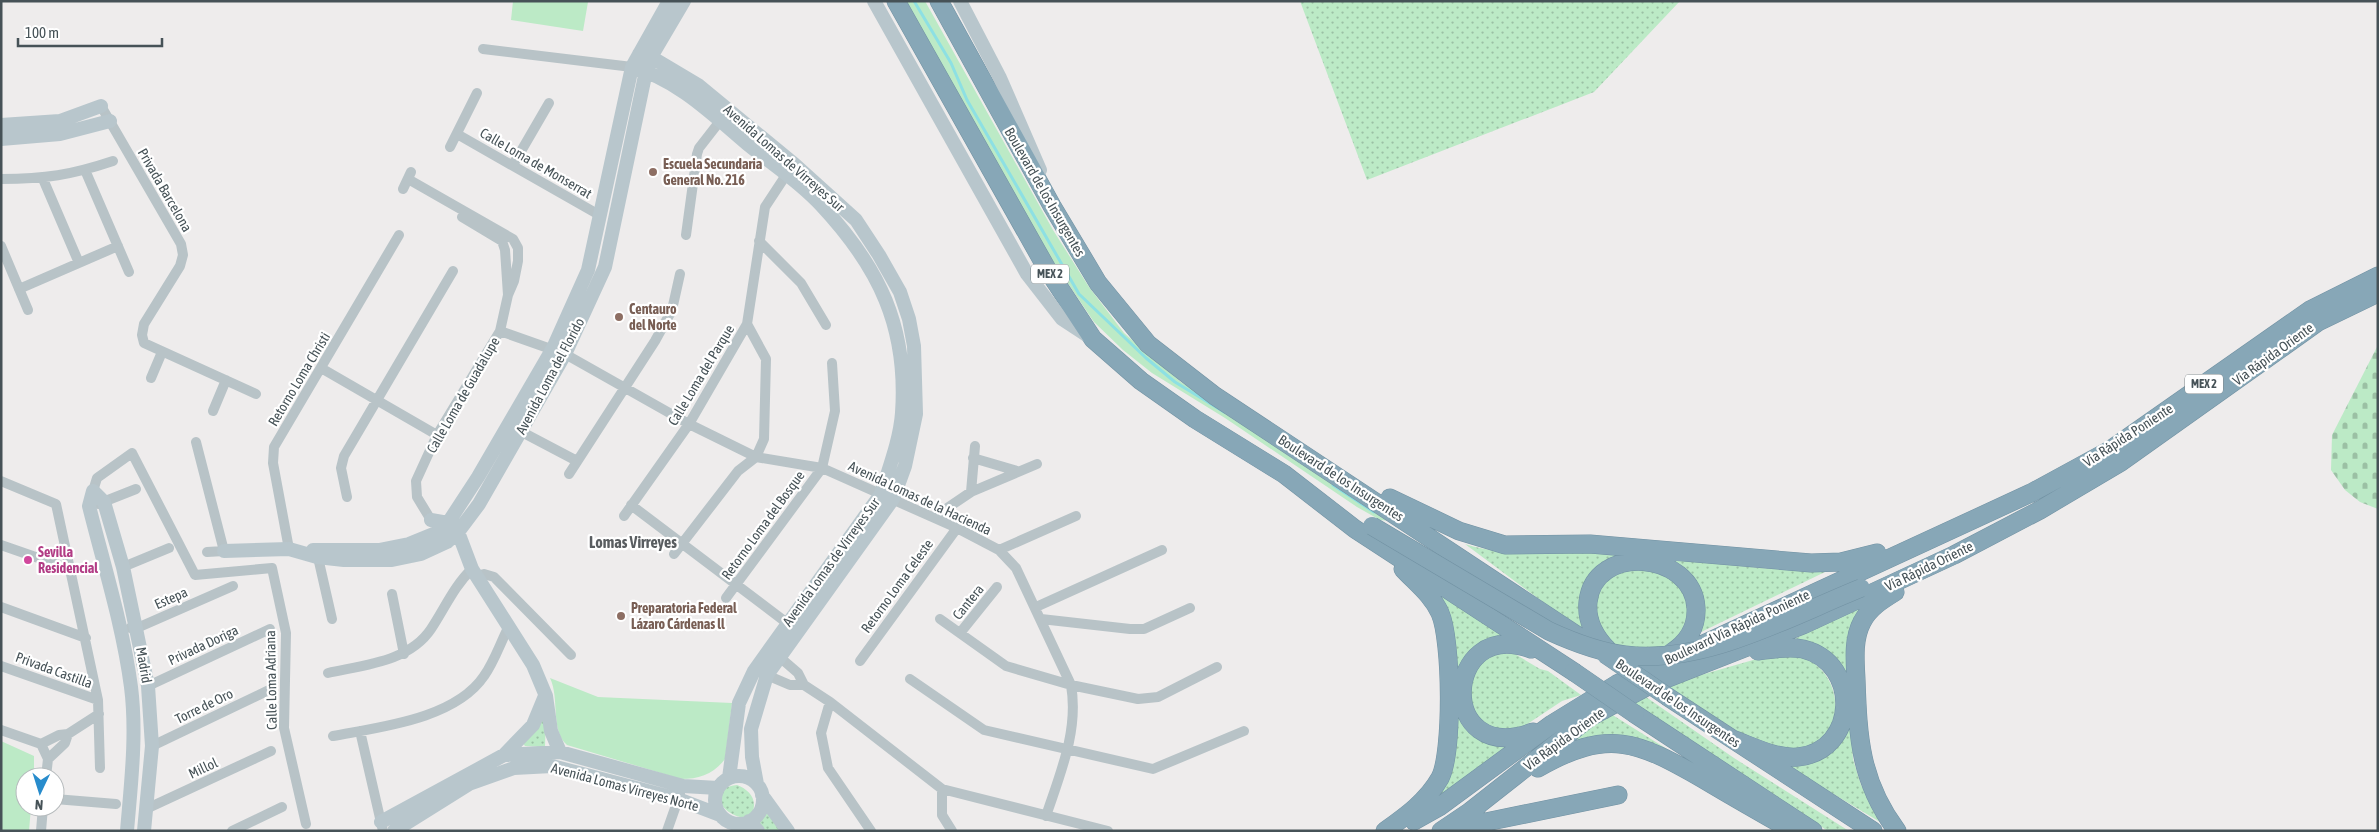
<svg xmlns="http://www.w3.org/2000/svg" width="2379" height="832" font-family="'Asap Condensed',sans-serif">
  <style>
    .grass { fill: url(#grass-dots) }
    .cemetery { fill: url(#cemetery-stones) }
    .green { fill: #bceac6 }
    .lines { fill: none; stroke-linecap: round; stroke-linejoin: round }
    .stream { stroke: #8de0e3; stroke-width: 3 }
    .highway-casing { stroke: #7292a3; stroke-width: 19 }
    .street { stroke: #b8c3c7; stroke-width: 10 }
    .secondary { stroke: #b8c6cc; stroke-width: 14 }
    .highway { stroke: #87a7b7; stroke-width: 18 }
    .highway-bridge-casing { stroke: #7292a3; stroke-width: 19; stroke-linecap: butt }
    .highway-bridge { stroke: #87a7b7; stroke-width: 18 }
    .education-dot { fill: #8d6e63; stroke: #fff; stroke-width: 2 }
    .hotel-dot { fill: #d1479c; stroke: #fff; stroke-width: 2 }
    .labels { text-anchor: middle; stroke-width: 4.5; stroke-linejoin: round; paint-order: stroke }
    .shield { fill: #fff; stroke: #7e8689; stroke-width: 1 }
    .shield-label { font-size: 12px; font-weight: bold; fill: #465257 }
    .street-label { font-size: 14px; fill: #465257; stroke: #fff }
    .education-label { font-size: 14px; font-weight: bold; fill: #785e54; stroke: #fff; text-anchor: start }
    .hotel-label { font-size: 14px; font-weight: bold; fill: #b23c85; stroke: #fff; text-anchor: start }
    .quarter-label { font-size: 16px; font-weight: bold; fill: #595d60; stroke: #fff }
  </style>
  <defs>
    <pattern id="grass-dots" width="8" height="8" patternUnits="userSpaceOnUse" patternTransform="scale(1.25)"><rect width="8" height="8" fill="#bceac6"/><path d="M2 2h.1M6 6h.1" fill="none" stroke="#9bc0a4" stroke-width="1.8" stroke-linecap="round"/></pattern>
    <pattern id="cemetery-stones" width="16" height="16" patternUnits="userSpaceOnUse" patternTransform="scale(1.25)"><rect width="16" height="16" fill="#bceac6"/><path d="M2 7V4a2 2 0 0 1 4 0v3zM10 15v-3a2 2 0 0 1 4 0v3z" fill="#9bc0a4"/></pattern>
  </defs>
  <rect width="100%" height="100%" fill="#eeecec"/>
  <path class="grass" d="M1300 1H1680L1594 92 1367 180Z
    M1465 544C1506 557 1534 551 1575 552 1595 552 1616 555 1636 556L1600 569 1590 637Z
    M1654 557 1761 568 1825 571V572L1697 634 1703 616Z
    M1659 569 1687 593 1689 624 1669 648 1619 650 1597 628 1594 595 1617 571Z
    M1419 575 1511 641 1456 681 1453 648Z
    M1867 604 1848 664 1852 742 1853 759 1861 785 1885 825 1785 765 1832 745 1844 683 1786 643Z
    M1496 653 1515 654 1540 669 1548 671 1581 695 1562 701 1520 729 1487 728 1466 704 1478 662Z
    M1774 654C1784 655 1796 655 1805 658 1834 671 1846 710 1824 736 1818 743 1807 748 1799 753L1753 742 1666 685Z
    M1646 697 1734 758 1849 831H1828L1629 704Z
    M1454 700C1469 743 1481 744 1523 740L1433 801C1461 757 1457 751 1454 700Z
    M546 713 545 747 525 746 522 742Z
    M1611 714 1675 754 1659 748 1547 753Z
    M737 785C750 790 759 801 751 815L744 818C733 816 723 810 719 800 720 789 727 786 737 785Z
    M769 810 782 831H767L758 825Z"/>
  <path class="cemetery" d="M2378 345V509L2360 502 2345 490 2331 470 2332 435Z"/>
  <path class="green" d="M513 1 588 2 583 31 511 20Z
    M902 1H925L1053 230 1089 287 1124 333 1181 382 1392 521 1380 520 1357 507 1225 418 1152 373 1123 350 1094 322 1017 208Z
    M550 678 598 697 732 703 725 759C714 774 699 779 681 779L567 745C550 730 560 699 550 678Z
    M1 741 34 756V777H25V807H31L29 831H1Z"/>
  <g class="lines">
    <path class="stream" d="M914 1 951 63 967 100 1079 294 1146 358 1175 382 1224 412
      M1333 485 1374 512"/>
    <g class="highway-casing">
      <path id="highway" d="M896 1 1047 269 1093 339 1141 381 1195 419 1284 474 1355 529 1574 672
        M939 1 1052 206 1098 283 1148 344 1215 396 1590 644
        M1390 498 1459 531 1505 545 1590 544 1811 563 1841 562 1877 553
        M1895 592C1882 600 1869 608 1862 622 1853 639 1855 660 1856 679 1858 738 1860 781 1897 831
        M1531 649C1442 616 1436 768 1533 732
        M1608 650C1595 637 1586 622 1588 602 1594 543 1693 551 1696 608 1697 627 1687 643 1671 653
        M1668 697 1873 831
        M1635 714 1813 831
        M1732 739C1752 746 1776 759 1798 757 1858 751 1861 663 1803 649 1788 646 1773 649 1758 651
        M1538 768C1608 728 1637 741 1703 779 1733 797 1763 814 1793 831
        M1468 813 1590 717 1648 686 1803 625 1954 555 2040 510 2121 462 2318 322 2378 293
        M1414 821 1439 807 1552 724 1617 684 2031 493 2110 450 2310 310 2378 276
        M1451 826 1476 824 1618 795
        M1385 831C1406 816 1427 801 1440 778 1453 753 1452 640 1440 613 1432 595 1416 583 1403 569
        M1441 831 1478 806"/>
    </g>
    <path class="street" d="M483 49 632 67
      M101 106 181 244 183 255 180 266 144 324 142 335 144 343 256 394
      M457 134 601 216
      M450 147 477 93
      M513 165 549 103
      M85 170 129 272
      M1 179C45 179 71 175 113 161
      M43 179 79 263
      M408 179 513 239 518 248V261L514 281 508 295 500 331 437 435 416 481 417 497 431 520
      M403 189 411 172
      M462 217 502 241 505 250 508 295
      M686 235 697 154 699 148 720 121
      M759 241 801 283 826 325
      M1 246 28 310
      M19 289 118 246
      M500 331 565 354 689 424 756 457 822 468 957 528 999 550 1016 568 1071 685C1079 730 1060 774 1046 816
      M321 368 437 435
      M151 378 162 352
      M213 411 226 380
      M520 431 577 461
      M196 442 224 551 207 552
      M973 458 1017 471
      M569 474 655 341 672 310 680 274
      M1 481 56 504 98 700 100 768
      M93 491 97 478 132 453 195 575 272 568 286 633 284 728 306 824
      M971 492 975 446
      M347 497 341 468 344 456 453 271
      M98 504 136 489
      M631 505 787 623
      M624 516 689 424 747 324 765 207 790 169
      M934 517 971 492 1037 464
      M1 545 70 569
      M289 549 273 463 274 447 399 235
      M999 550 1076 516
      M317 553 332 619
      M674 554 738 471 756 457 764 439 766 359 747 324
      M123 567 169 548
      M476 576 484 574 494 577 571 655
      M392 594 404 654
      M726 598 822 468 835 411 832 363
      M1 607 86 638
      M1036 607 1162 550
      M940 619 1006 666 1071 685 1138 699 1158 697 1217 667
      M1041 619 1130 629H1144L1190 608
      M130 628H137L233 586
      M960 633 997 587
      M776 654 798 673 804 685 830 702 942 789 1108 831
      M860 661 957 528
      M1 666 98 700
      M328 673C363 665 409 662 431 629 445 608 454 586 472 569
      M762 673 790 685H804
      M910 679 984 730 1153 769 1244 731
      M148 686 270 629
      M830 702 821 733 828 768 871 831
      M1 730 41 744 48 759 46 777
      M360 731 383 831
      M333 736C380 727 455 719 484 676 494 662 500 644 508 628
      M41 744 59 735 68 734 99 714
      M152 746 269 690
      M48 759 65 743 68 734
      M942 789V815L952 831
      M55 799 116 804
      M146 809 271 751
      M41 831 43 807
      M232 831 282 807
      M667 831 680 794"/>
    <path class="secondary" d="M874 1 1027 274 1062 319 1091 338
      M960 1 1000 78 1040 170
      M639 54 651 57 698 85 794 164 856 220 879 255 900 292 909 319 914 346 916 414 905 466 893 499 767 675 751 729 752 757 757 784
      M632 67C679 80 714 116 751 147 774 165 801 183 821 205 879 267 908 327 902 413 900 440 889 468 881 494L754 671 739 703 729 778
      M1 125 60 121 101 106
      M1 139 60 134 110 121
      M93 491 104 502 123 567 148 686 152 746 144 831
      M93 491 89 506C104 566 123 626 131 687 137 734 131 783 127 831
      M431 520 448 523 458 532 472 569 533 665 546 696 551 731 560 752
      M313 550H379L409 544 436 533 448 523 478 477 553 348 588 270 632 67 669 1
      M224 551 289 549 317 557 344 560H392L421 554 447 542 458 532 479 504 565 354 605 267 646 71 651 57 684 1
      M504 755 533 725 545 696
      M715 800a24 24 0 1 1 48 0a24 24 0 1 1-48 0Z
      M762 795 788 831
      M749 821 758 831
      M381 822 504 755 560 752 683 786 718 788
      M394 831 469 784 514 768 552 766 678 799 720 815"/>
    <use href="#highway" class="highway"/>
    <g class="highway-bridge-casing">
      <path id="highway-bridge" d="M1372 526 1549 631C1573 642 1598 652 1625 655 1704 665 1789 617 1861 588
        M1605 654 1668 697
        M1574 672 1635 714"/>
    </g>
    <use href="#highway-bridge" class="highway-bridge"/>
  </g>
  <g class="education-dot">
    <circle cx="653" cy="172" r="5"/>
    <circle cx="619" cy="317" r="5"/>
    <circle cx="621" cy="616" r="5"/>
  </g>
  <circle class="hotel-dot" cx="28" cy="560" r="5"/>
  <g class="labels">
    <g class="shield">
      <rect x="1031" y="264.5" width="38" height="19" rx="4"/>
      <rect x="2185" y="374.5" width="38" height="19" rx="4"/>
    </g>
    <g class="shield-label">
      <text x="1050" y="278">MEX 2</text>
      <text x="2204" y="388">MEX 2</text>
    </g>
    <g class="street-label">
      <text transform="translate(784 158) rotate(41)" y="5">Avenida Lomas de Virreyes Sur</text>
      <text transform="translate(536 163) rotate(30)" y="5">Calle Loma de Monserrat</text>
      <text transform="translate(165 190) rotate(60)" y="5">Privada Barcelona</text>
      <text transform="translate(1045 192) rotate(60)" y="5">Boulevard de los Insurgentes</text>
      <text transform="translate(2273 354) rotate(-36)" y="5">Vía Rápida Oriente</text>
      <text transform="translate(701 375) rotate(-59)" y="5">Calle Loma del Parque</text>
      <text transform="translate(550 376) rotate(-62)" y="5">Avenida Loma del Florido</text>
      <text transform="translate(299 379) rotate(-59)" y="5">Retorno Loma Christi</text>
      <text transform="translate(463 395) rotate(-60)" y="5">Calle Loma de Guadalupe</text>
      <text transform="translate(2128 435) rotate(-33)" y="5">Vía Rápida Poniente</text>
      <text transform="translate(1341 478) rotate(33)" y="5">Boulevard de los Insurgentes</text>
      <text transform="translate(920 498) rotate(25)" y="5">Avenida Lomas de la Hacienda</text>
      <text transform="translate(763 525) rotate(-54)" y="5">Retorno Loma del Bosque</text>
      <text transform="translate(831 562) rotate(-54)" y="5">Avenida Lomas de Virreyes Sur</text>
      <text transform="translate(1929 566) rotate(-26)" y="5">Vía Rápida Oriente</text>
      <text transform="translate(897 586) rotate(-54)" y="5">Retorno Loma Celeste</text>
      <text transform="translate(171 598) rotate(-24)" y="5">Estepa</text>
      <text transform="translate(968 602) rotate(-51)" y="5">Cantera</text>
      <text transform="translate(1737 627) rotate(-25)" y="5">Boulevard Vía Rápida Poniente</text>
      <text transform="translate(203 645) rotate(-25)" y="5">Privada Doriga</text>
      <text transform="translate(144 665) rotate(80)" y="5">Madrid</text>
      <text transform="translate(54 670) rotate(20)" y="5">Privada Castilla</text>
      <text transform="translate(271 680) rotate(-91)" y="5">Calle Loma Adriana</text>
      <text transform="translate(1678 703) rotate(34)" y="5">Boulevard de los Insurgentes</text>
      <text transform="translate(204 706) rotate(-26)" y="5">Torre de Oro</text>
      <text transform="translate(1564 739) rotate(-36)" y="5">Vía Rápida Oriente</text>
      <text transform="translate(203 768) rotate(-25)" y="5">Millol</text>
      <text transform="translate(625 787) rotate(15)" y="5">Avenida Lomas Virreyes Norte</text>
    </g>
    <g class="education-label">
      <text x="663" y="169">Escuela Secundaria<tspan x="663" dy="16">General No. 216</tspan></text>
      <text x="629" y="314">Centauro<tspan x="629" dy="16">del Norte</tspan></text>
      <text x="631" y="613">Preparatoria Federal<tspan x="631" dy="16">Lázaro Cárdenas ll</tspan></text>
    </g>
    <g class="hotel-label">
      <text x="38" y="557">Sevilla<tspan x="38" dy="16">Residencial</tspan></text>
    </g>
    <g class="quarter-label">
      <text x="633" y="548">Lomas Virreyes</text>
    </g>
  </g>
  <rect width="2379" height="832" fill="none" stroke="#465257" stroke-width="5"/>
  <g transform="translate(40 792) rotate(184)"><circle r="24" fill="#ffffff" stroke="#b5babc"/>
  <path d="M0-4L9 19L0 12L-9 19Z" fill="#288ccc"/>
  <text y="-8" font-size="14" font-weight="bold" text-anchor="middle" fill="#465257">N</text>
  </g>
  <path d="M18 38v8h144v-8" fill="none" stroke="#465257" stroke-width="2.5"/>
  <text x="25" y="38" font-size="15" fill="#465257" stroke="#ffffff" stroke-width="4" paint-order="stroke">100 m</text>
</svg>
